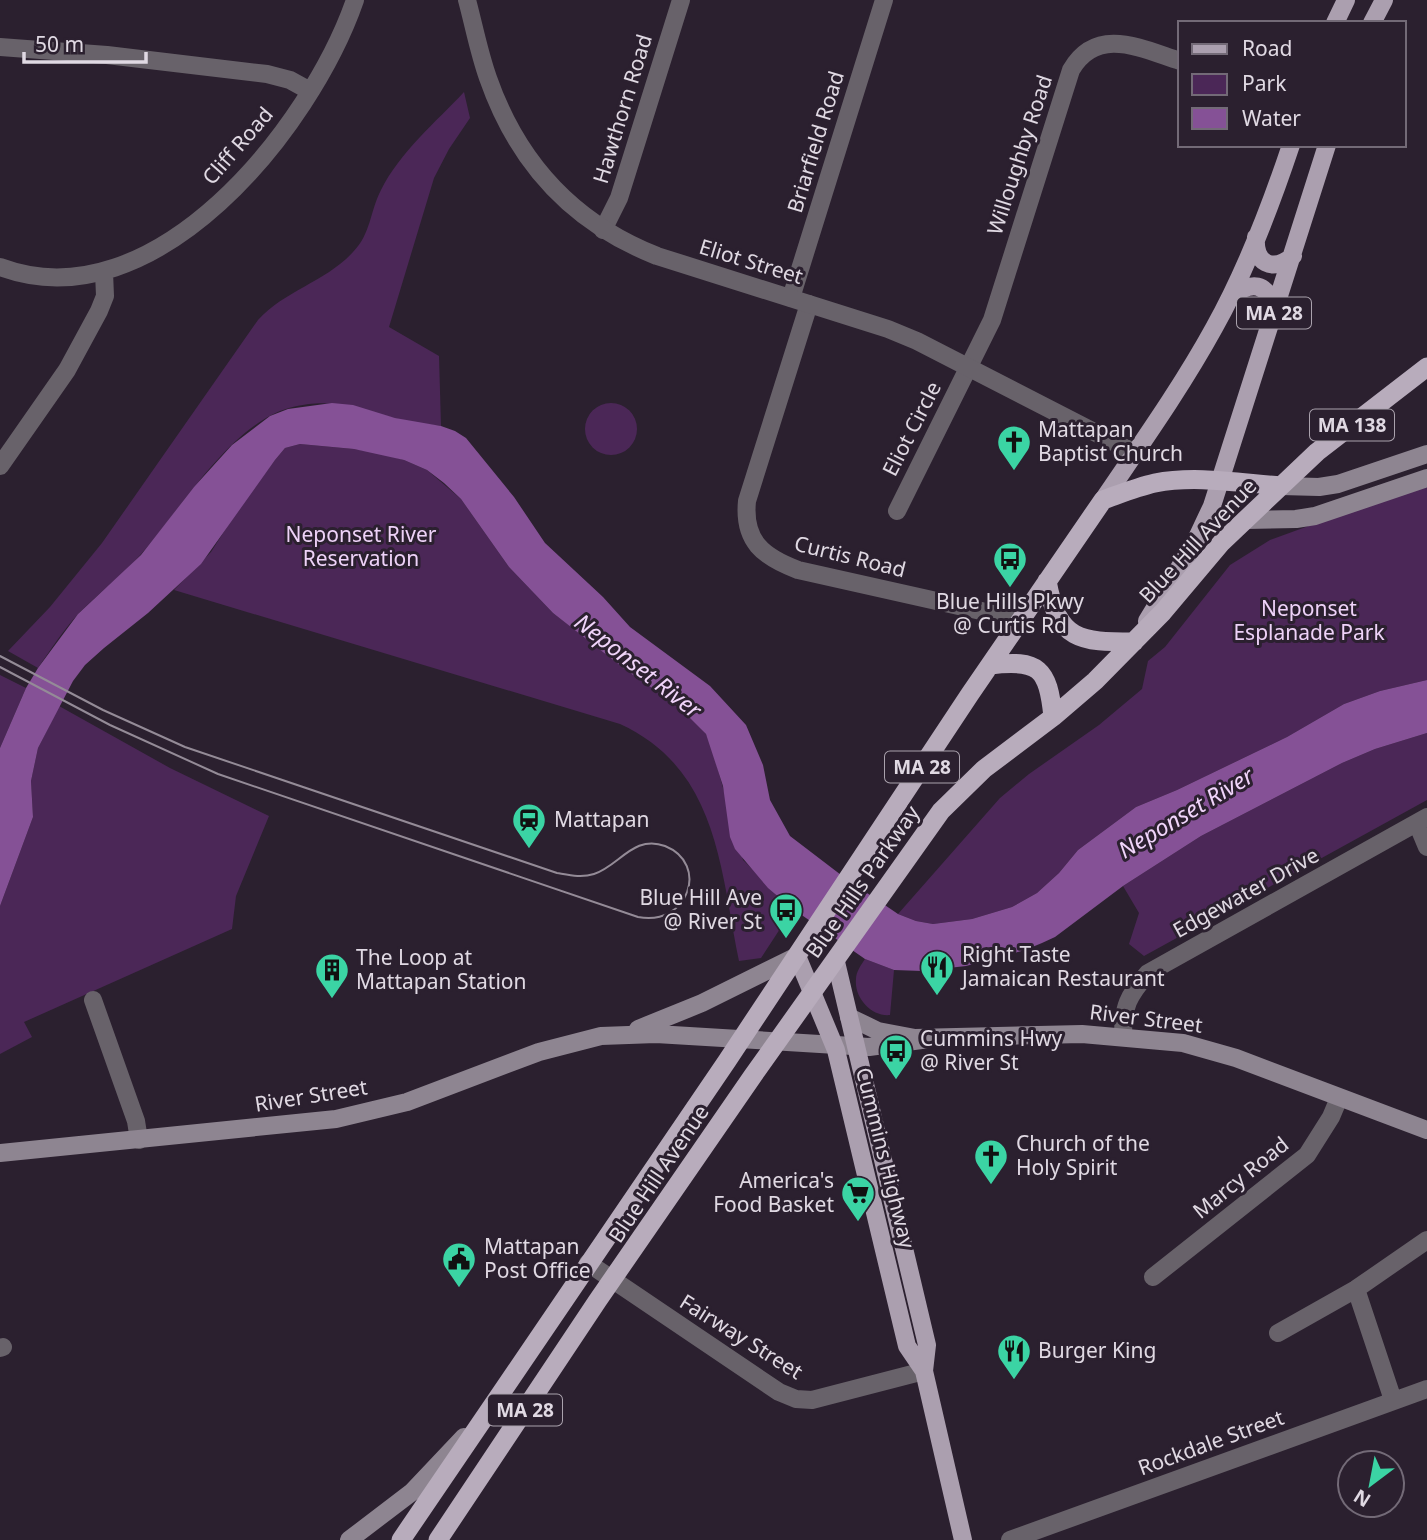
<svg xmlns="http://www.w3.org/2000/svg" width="1427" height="1540" font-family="'Noto Sans',sans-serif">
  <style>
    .green { fill: #4b2757 }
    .water { fill: #855196 }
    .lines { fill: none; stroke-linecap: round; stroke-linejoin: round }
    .minor { stroke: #68626a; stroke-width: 18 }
    .tertiary { stroke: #68626a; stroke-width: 18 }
    .secondary { stroke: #8e8591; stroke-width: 18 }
    .primary { stroke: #ab9faf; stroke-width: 18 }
    .trunk { stroke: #b8acbc; stroke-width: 19 }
    .tram { stroke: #948b97; stroke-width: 2 }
    .labels { text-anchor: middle; stroke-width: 6; stroke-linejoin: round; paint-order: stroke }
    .shield { fill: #2b202f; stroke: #aaa2ad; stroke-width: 2 }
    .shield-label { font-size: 19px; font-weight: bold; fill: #e0d9e3 }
    .street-label { font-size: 21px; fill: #e0d9e3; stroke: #2b202f }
    .poi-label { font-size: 21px; fill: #e0d9e3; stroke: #2b202f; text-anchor: start }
    .park-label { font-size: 21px; fill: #eed2f8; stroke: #2b202f }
    .water-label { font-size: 23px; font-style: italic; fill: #f0d4fa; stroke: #2b202f }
  </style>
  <rect width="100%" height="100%" fill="#2b202f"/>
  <path class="green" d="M464 92 470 118 449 149 434 178 389 327 439 356 441 426C427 424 412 423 398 419 357 409 334 396 289 408 230 425 181 509 142 553 123 575 100 592 80 612 64 629 51 649 38 668L8 651 50 607 102 543 258 320C284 291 327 281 353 252 371 234 370 211 381 190 400 152 436 122 464 92Z
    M585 429a26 26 0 1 1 52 0a26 26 0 1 1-52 0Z
    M300 444 354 449 379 453 404 460 427 470 461 499 509 567 553 613 692 718 706 734 712 748 743 860 793 909 761 958 739 961C720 868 718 769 620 724L174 590 211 552 239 508 275 460 285 448Z
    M1427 487V680L1380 691 1344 704 1287 737 1177 790 1136 807 1078 850 1059 873 1037 893 1012 907 972 919 933 924 916 921 898 914 1000 798 1029 774 1099 725 1142 689 1148 661 1165 647 1230 565 1270 540 1336 516Z
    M0 675 26 688 0 748Z
    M59 706 170 768 269 816 236 896 232 929 24 1022 32 1037 0 1054V906L33 817 31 781 38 748Z
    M1427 733V800L1144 956 1129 944 1139 913 1123 886 1201 836 1342 763 1375 749Z
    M865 959 894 970 890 1015C872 1017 854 998 856 979 856 972 861 965 865 959Z"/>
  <path class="water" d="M332 403 353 405 395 418 441 426 455 431 466 438 514 497 545 543 603 597 630 627 710 686 746 725 763 765 770 800 790 836 845 878 898 914 916 921 933 924 972 919 1012 907 1037 893 1059 873 1078 850 1136 807 1177 790 1287 737 1344 704 1380 691 1427 680V733L1375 749 1342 763 1201 836 1123 886 1055 937 1042 943 1025 950 966 966 922 971 894 970 865 959 793 909 768 888 735 849 730 837 723 786 706 734 678 706 626 670 553 613 509 567 461 499 444 483 427 470 404 460 354 449 300 444 285 448 275 460 201 564 148 613 104 648 85 665 73 681 38 748 31 781 33 817 0 906V748L26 688 38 668 78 614 141 555 194 487 232 445 270 416 288 409Z"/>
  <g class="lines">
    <path class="minor" d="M0 47 107 55 267 74 290 80 310 91
      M603 230 619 198 681 0
      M0 267C155 325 311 127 355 0
      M791 298 884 0
      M809 304 747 501C743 541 763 557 798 570L1021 620
      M0 466 67 370 99 311 105 296 104 272
      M897 511 992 320 1071 70C1097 25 1142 49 1180 61
      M1417 823 1427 847
      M93 1000 136 1121 139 1140
      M1123 1036C1123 1006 1128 996 1148 973L1427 817
      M588 1263 779 1392 796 1399 812 1400 924 1371
      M1153 1277 1307 1155 1331 1117 1339 1098
      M1356 1289 1393 1400
      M1278 1333 1356 1289 1427 1240
      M0 1348 3 1347
      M1010 1540 1427 1389"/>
    <path class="tertiary" d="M467 0C474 26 479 53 488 78 518 164 573 223 657 256L888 329 917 341 1135 453"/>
    <path class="secondary" d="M1281 486 1319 487 1338 484 1427 454
      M1245 520 1296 519 1315 516 1427 478
      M849 1017 878 1031 915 1038 1082 1034 1183 1043 1236 1058 1427 1130
      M638 1029 702 1003 797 956
      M0 1153 336 1119 407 1102 539 1052 601 1036 656 1034 869 1047 929 1039
      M349 1540 412 1492 464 1437"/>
    <path class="primary" d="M1335 23 1346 0
      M1372 23 1384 0
      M1256 237C1254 263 1272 273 1293 256
      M1231 296C1252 281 1266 282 1275 308
      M1103 500C1141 444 1181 388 1214 328 1246 271 1270 208 1291 145
      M1147 621 1195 542 1212 506 1327 145
      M797 956 836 1050 907 1346 924 1371
      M836 962 927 1345 924 1371 963 1540"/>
    <path class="trunk" d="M1047 581C1058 641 1080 642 1134 642
      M990 665C1039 659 1048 668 1053 717
      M401 1540 727 1061 970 694 1103 500C1120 494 1137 487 1155 483 1195 475 1240 483 1281 486
      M438 1540 598 1300 752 1077 941 811 984 769 1053 717 1095 681 1163 612 1222 542 1317 452 1427 367"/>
    <path class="tram" d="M0 656 103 710 185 747 557 873C569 875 581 878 594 874 619 866 634 834 665 846 710 864 688 927 638 917L218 774 110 725 0 667"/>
  </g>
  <defs>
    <g id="church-pin" transform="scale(1.75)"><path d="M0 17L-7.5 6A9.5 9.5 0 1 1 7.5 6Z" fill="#3bd4a4" stroke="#2b202f"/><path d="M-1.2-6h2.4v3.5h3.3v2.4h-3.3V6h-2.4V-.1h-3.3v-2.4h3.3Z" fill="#111"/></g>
    <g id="bus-pin" transform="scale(1.75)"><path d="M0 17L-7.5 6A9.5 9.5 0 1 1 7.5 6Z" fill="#3bd4a4" stroke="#2b202f"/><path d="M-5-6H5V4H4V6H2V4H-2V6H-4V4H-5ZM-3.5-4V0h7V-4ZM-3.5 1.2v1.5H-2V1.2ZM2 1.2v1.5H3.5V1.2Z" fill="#111"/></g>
    <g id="station-pin" transform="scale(1.75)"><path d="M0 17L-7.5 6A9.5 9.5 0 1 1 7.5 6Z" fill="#3bd4a4" stroke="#2b202f"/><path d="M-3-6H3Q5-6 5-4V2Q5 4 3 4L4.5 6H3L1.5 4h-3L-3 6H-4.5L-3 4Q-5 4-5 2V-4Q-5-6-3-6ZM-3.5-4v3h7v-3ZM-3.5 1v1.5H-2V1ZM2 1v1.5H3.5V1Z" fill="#111"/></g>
    <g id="restaurant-pin" transform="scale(1.75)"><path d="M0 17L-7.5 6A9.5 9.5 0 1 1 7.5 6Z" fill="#3bd4a4" stroke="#2b202f"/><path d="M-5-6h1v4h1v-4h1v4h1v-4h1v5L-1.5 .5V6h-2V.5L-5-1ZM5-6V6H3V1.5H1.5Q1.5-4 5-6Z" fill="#111"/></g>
    <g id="building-pin" transform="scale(1.75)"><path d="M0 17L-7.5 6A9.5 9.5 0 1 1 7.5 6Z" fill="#3bd4a4" stroke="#2b202f"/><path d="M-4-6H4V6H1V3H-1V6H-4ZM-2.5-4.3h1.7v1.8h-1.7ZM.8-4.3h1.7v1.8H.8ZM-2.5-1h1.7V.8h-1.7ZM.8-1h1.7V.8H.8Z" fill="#111"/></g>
    <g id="supermarket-pin" transform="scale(1.75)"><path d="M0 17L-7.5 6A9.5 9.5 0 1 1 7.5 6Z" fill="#3bd4a4" stroke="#2b202f"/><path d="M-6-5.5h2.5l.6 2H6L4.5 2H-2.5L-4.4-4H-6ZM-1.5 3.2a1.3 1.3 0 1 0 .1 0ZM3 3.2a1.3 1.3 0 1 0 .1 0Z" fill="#111"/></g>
    <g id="civic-pin" transform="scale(1.75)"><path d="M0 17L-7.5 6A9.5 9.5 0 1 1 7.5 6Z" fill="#3bd4a4" stroke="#2b202f"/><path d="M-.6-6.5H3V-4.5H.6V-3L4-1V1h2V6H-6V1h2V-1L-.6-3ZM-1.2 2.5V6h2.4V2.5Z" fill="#111"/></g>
  </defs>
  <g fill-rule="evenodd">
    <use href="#church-pin" x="1014" y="442"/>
    <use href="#bus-pin" x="1010" y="559"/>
    <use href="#station-pin" x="529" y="820"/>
    <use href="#bus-pin" x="786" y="910"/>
    <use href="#restaurant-pin" x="937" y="967"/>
    <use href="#building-pin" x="332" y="970"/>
    <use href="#bus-pin" x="896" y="1051"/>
    <use href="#church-pin" x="991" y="1156"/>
    <use href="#supermarket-pin" x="858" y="1193"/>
    <use href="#civic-pin" x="459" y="1259"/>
    <use href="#restaurant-pin" x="1014" y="1351"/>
  </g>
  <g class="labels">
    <g class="shield">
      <rect x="1237" y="297.5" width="74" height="31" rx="5"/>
      <rect x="1310" y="409.5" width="84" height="31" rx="5"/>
      <rect x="885" y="751.5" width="74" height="31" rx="5"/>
      <rect x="488" y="1394.5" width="74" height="31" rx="5"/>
    </g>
    <g class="shield-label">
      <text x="1274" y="320">MA 28</text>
      <text x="1352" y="432">MA 138</text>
      <text x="922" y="774">MA 28</text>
      <text x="525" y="1417">MA 28</text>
    </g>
    <g class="street-label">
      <text transform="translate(623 109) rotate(-73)" y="7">Hawthorn Road</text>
      <text transform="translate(816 142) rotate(-73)" y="7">Briarfield Road</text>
      <text transform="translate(238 146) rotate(-49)" y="7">Cliff Road</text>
      <text transform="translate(1020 155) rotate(-72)" y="7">Willoughby Road</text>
      <text transform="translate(751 262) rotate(17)" y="7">Eliot Street</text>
      <text transform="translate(912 429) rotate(-63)" y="7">Eliot Circle</text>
      <text transform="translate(1198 541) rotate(-47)" y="7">Blue Hill Avenue</text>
      <text transform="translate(850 557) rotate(14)" y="7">Curtis Road</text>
      <text transform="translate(863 882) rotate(-55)" y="7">Blue Hills Parkway</text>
      <text transform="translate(1246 893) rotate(-29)" y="7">Edgewater Drive</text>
      <text transform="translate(1146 1019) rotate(7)" y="7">River Street</text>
      <text transform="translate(311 1096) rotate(-9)" y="7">River Street</text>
      <text transform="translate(885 1158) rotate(76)" y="7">Cummins Highway</text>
      <text transform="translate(659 1174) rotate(-56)" y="7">Blue Hill Avenue</text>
      <text transform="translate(1241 1178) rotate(-39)" y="7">Marcy Road</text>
      <text transform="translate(741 1337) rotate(32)" y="7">Fairway Street</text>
      <text transform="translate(1211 1443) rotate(-20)" y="7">Rockdale Street</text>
    </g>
    <g class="poi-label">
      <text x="1038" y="437">Mattapan<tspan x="1038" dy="24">Baptist Church</tspan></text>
      <text x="1010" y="609" text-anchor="middle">Blue Hills Pkwy<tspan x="1010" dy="24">@ Curtis Rd</tspan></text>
      <text x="554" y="827">Mattapan</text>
      <text x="762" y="905" text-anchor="end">Blue Hill Ave<tspan x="762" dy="24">@ River St</tspan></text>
      <text x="962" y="962">Right Taste<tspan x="962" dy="24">Jamaican Restaurant</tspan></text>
      <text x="356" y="965">The Loop at<tspan x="356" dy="24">Mattapan Station</tspan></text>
      <text x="920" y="1046">Cummins Hwy<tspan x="920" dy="24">@ River St</tspan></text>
      <text x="1016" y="1151">Church of the<tspan x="1016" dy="24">Holy Spirit</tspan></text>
      <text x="834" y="1188" text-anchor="end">America's<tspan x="834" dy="24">Food Basket</tspan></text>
      <text x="484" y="1254">Mattapan<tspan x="484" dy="24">Post Office</tspan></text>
      <text x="1038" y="1358">Burger King</text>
    </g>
    <g class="park-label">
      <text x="361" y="542">Neponset River<tspan x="361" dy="24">Reservation</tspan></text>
      <text x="1309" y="616">Neponset<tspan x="1309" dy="24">Esplanade Park</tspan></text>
    </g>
    <g class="water-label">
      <text transform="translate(638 666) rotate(38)" y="8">Neponset River</text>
      <text transform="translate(1186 813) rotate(-31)" y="8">Neponset River</text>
    </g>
  </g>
  <rect x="1178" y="21" width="228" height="126" fill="#2b202f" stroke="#736a77" stroke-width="2"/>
  <rect x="1192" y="44" width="35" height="10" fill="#ab9faf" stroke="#736a77" stroke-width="2"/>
  <text x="1242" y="56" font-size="21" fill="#e0d9e3">Road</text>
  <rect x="1192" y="74" width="35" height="21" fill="#4b2757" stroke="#736a77" stroke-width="2"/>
  <text x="1242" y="91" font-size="21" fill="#e0d9e3">Park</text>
  <rect x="1192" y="108" width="35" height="21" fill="#855196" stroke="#736a77" stroke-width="2"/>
  <text x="1242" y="126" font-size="21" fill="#e0d9e3">Water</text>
  <g transform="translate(1371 1484) rotate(212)"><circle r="33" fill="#2b202f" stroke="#736a77" stroke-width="2"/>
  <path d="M0-5L12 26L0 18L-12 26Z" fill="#3bd4a4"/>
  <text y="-10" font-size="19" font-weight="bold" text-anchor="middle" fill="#e0d9e3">N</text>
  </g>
  <path d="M24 52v10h122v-10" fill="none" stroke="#e0d9e3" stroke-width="3.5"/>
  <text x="35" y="52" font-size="21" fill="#e0d9e3" stroke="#2b202f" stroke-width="5" paint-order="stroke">50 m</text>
</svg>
